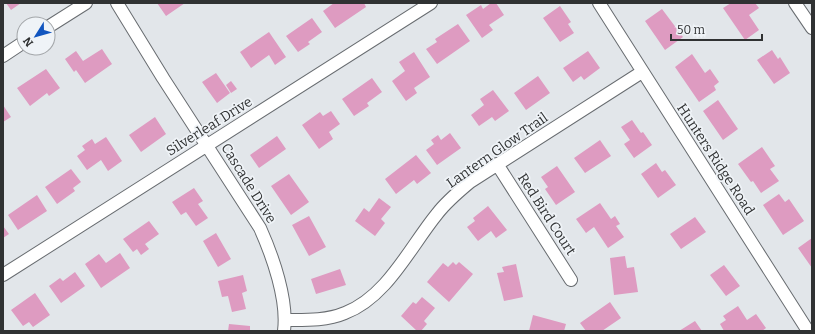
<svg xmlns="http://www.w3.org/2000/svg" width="815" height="334" font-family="Bitter,serif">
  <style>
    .building { fill: #de9bc1 }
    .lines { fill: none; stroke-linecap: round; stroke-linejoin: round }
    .street-casing { stroke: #686c70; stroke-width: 14 }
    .street { stroke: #fff; stroke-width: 12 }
    .labels { text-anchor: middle; stroke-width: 3.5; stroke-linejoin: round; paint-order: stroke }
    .street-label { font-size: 14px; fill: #303233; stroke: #eff3f7 }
  </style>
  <rect width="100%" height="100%" fill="#e2e6ea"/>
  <path class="building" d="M6 3H21L11 10Z
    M157 3H185L166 16Z
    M334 3H364L366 7 335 28 323 11Z
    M491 3H496L504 15 489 25 493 30 482 38 466 15 481 5 483 9Z
    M731 3H755L759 8 749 15 759 30 745 40 723 8Z
    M560 6 571 22 568 24 574 33 560 42 543 18Z
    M662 9 683 37 665 50 645 21Z
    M312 18 322 32 308 42 310 44 298 52 286 36Z
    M458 24 470 41 437 64 426 49 437 42 435 39Z
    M269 32 286 57 275 65 269 55 251 68 240 52Z
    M102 49 112 64 85 83 76 70 74 72 65 59 76 51 83 61Z
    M772 50 778 59 780 57 790 73 774 84 757 60Z
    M588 51 600 68 584 80 581 76 573 82 563 68Z
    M414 52 430 77 414 88 417 93 406 101 392 81 405 71 399 62Z
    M692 54 705 73 710 69 719 82 714 86 716 90 699 102 675 67Z
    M46 69 60 88 49 96 47 93 30 106 17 88Z
    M216 73 230 93 217 103 202 82Z
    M538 76 550 93 526 110 514 93Z
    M372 78 382 92 367 103 369 106 354 116 342 99Z
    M231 81 237 89 231 93 226 85Z
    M493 90 509 111 495 121 492 117 479 126 471 115 484 105 480 99Z
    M718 100 738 129 723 140 703 111Z
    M3 105 11 117 3 122Z
    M331 111 340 124 329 132 333 139 319 149 302 125 320 112 323 116Z
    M155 117 166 134 141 152 129 135Z
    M632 120 641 133 643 132 652 145 634 158 624 144 630 140 621 127Z
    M450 133 461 148 437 165 426 150 434 144 431 140 438 135 441 140Z
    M277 136 286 149 259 168 250 155Z
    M106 137 122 161 108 171 101 160 87 170 77 156 85 150 82 146 92 139 95 144Z
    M600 140 611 156 585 173 574 158Z
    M762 147 775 166 770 169 779 181 761 193 753 181 751 182 738 164Z
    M416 155 431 173 417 184 414 180 396 194 385 179Z
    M656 163 662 172 665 170 676 185 658 198 641 174Z
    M557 166 575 192 556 205 545 189 548 187 541 177Z
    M71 169 81 182 73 188 75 191 57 204 45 187Z
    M289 174 309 202 291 215 271 186Z
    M194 188 203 201 198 204 208 218 196 226 186 212 181 215 172 202Z
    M779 194 785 202 789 199 804 221 783 235 763 205Z
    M37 195 47 211 18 230 8 215Z
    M379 198 391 207 381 219 385 223 375 236 355 221 364 208 369 212Z
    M600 203 611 219 615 216 620 224 616 226 624 237 608 248 594 227 586 233 576 219Z
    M488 206 507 230 496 238 491 231 478 241 467 227 475 221 473 218Z
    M309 216 326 247 309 256 292 225Z
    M695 217 706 232 681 249 670 234Z
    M149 221 159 234 145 244 149 249 141 255 137 249 133 252 123 239Z
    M3 226 9 234 3 238Z
    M216 233 231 259 218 267 203 241Z
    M812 238V268L798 248Z
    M120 253 130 268 101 288 85 264 99 254 106 263Z
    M625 256 627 268 634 267 638 292 614 295 610 258Z
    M453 262 456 265 459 262 473 274 449 302 427 282 443 263 448 267Z
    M516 264 523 297 504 301 497 273 504 272 502 267Z
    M724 265 740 286 726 296 710 275Z
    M340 269 346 285 316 294 311 279Z
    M75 272 85 286 61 303 49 286 60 278 63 281Z
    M243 275 247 291 242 293 246 309 232 312 228 296 222 297 218 281Z
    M35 293 50 315 33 327 29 322 23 326 11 310Z
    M422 297 435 308 424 321 427 324 421 331H417L401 316 413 302 416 304Z
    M610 302 621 318 602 331H586L580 323Z
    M738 306 747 320 756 314 766 328 762 331H724L720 324 726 320 723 316Z
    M533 315 566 324 564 331H529Z
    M695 321 702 331H679Z
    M229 324 250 326V331H228Z"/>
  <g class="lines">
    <g class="street-casing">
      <path id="street" d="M117 3 163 78 260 228C273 257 288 300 284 331
        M599 3 808 331
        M795 3 812 28
        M48 27 86 3
        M3 56 24 42
        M497 164 571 280
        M3 275 431 3
        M285 320C305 320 326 321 345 313 387 297 410 247 437 214 446 202 458 192 470 182L642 72"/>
    </g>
    <use href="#street" class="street"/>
  </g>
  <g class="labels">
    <g class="street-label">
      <text transform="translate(209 126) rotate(-32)" y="5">Silverleaf Drive</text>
      <text transform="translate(497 150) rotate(-35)" y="5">Lantern Glow Trail</text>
      <text transform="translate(716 159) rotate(57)" y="5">Hunters Ridge Road</text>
      <text transform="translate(249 183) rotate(58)" y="5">Cascade Drive</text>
      <text transform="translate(547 214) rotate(57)" y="5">Red Bird Court</text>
    </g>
  </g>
  <rect width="815" height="334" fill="none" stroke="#303233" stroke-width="8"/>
  <g transform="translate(36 36) rotate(233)"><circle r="19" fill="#eff3f7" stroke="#a3a6a9"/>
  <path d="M0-3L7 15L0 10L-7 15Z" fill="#1155bf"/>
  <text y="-6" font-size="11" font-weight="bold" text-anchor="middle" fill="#303233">N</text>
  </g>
  <path d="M671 34v6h91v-6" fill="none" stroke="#303233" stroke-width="2"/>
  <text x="677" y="34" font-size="12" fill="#303233" stroke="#eff3f7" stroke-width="3" paint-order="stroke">50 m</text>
</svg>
